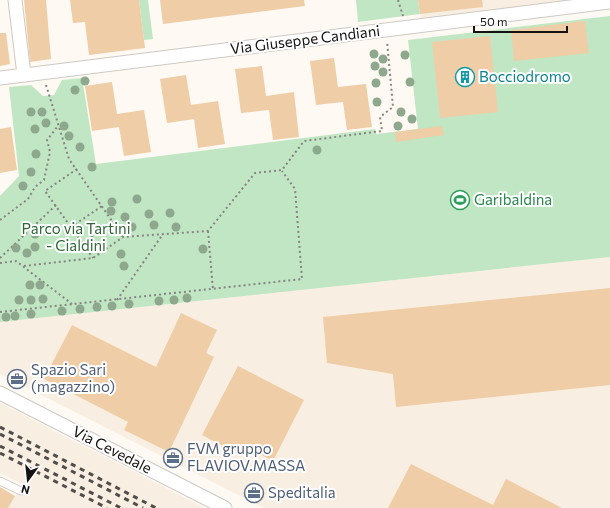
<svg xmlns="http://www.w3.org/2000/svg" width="610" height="508" font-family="Commissioner,sans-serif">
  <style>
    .built { fill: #f9eee2 }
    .green { fill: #c1e6c3 }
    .building { fill: #efcda6 }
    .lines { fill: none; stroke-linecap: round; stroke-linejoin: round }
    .service-casing { stroke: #cfc9c3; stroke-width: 9 }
    .minor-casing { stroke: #cfc9c3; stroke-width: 15 }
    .path { stroke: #878480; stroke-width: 2; stroke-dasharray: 2 3; stroke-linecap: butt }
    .service { stroke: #fff; stroke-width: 7 }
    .minor { stroke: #fff; stroke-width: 13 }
    .rail { stroke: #504d4a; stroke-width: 3; stroke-dasharray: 5 5; stroke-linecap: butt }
    .tree { fill: #8da88c }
    .labels { text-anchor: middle; stroke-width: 4; stroke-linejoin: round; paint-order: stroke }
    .street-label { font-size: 15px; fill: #151311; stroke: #fff }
    .culture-label { font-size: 15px; fill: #0d838f; stroke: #fff; text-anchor: start }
    .leisure-label { font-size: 15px; fill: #27864d; stroke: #fff; text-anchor: start }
    .park-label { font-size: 15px; fill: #306637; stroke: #fff }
    .service-label { font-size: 15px; fill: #4e5e75; stroke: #fff; text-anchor: start }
  </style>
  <rect width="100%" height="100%" fill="#fef9f3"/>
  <path class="built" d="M418 0H610L422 26Z
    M610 257V508H264L0 374V322Z
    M0 403 205 508H0V487L15 496 26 486 0 473Z"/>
  <path class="green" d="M139 0H148L153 39 144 40Z
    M356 0H418L420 14 358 22Z
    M610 16V257L0 322V196L19 176 9 87 31 85 43 96 54 95 62 80 82 78 96 164 375 129 376 134 418 129 408 40Z"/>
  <path class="building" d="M24 0H46L51 59 30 62Z
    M70 0H139L145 48 89 55 85 22 73 23Z
    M160 0H304L305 6 163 24Z
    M418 0H482L483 7 420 14Z
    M585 21 589 53 514 61 511 30Z
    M0 33H6L10 64 0 66Z
    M490 36 498 112 440 118 432 42Z
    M334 58 338 87 366 84 372 127 347 130 343 102 316 105 310 61Z
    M262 66 266 96 294 92 299 137 273 140 269 110 241 113 235 69Z
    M186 75 191 105 218 101 225 144 198 148 194 119 167 123 160 79Z
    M112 82 117 114 144 110 151 152 124 156 119 127 92 131 85 86Z
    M442 126 444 135 396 142 395 132Z
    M11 127 17 170 0 173V129Z
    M610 288V385L396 407 393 374 327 363 323 317Z
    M181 313 217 330 206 353 214 357 169 452 124 430 128 422 44 379 72 325 156 367Z
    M238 366 304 400 273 461 241 444 236 453 202 435Z
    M411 464 493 505 506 479 562 508H388Z
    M0 487 15 496 8 508H0Z"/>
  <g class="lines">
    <g class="service-casing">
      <path id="service" d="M0 481 21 491"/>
    </g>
    <g class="minor-casing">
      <path id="minor" d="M15 0 24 75
        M0 78 610 2
        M0 393 225 508"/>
    </g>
    <path class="path" d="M398 0 403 16
      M46 85 69 159 123 237
      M77 169 45 191 93 258
      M0 220 28 199 35 187 44 180 50 152 47 140 58 126
      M71 227 102 206
      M208 231 213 290
      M83 243 113 222
      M0 258 56 205
      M0 263 16 261 72 304
      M24 266 93 258 123 237 208 231 255 173 282 170 304 141 382 131 380 117 393 107 387 41
      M117 300 163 234
      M0 312 302 279 295 189 282 171"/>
    <use href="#service" class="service"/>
    <use href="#minor" class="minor"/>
    <path class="rail" d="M0 427 156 508
      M0 434 143 508
      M0 446 121 508
      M0 453 107 508"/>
  </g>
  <g class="tree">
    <circle cx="374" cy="54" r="4.5"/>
    <circle cx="405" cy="55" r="4.5"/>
    <circle cx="383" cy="59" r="4.5"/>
    <circle cx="375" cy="66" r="4.5"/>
    <circle cx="383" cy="72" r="4.5"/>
    <circle cx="85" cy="81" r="4.5"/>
    <circle cx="410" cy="82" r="4.5"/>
    <circle cx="376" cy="83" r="4.5"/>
    <circle cx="75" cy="90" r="4.5"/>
    <circle cx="377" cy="102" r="4.5"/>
    <circle cx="31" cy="112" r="4.5"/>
    <circle cx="42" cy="112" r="4.5"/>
    <circle cx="401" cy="112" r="4.5"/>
    <circle cx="412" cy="119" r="4.5"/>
    <circle cx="46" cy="123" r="4.5"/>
    <circle cx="64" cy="126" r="4.5"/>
    <circle cx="398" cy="126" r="4.5"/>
    <circle cx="35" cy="129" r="4.5"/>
    <circle cx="69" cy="136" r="4.5"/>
    <circle cx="80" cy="147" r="4.5"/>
    <circle cx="317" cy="150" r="4.5"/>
    <circle cx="36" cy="154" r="4.5"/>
    <circle cx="92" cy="167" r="4.5"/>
    <circle cx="31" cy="172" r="4.5"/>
    <circle cx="23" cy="186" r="4.5"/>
    <circle cx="137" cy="199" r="4.5"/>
    <circle cx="112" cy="202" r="4.5"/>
    <circle cx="111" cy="211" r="4.5"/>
    <circle cx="170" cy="213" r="4.5"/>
    <circle cx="149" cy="214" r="4.5"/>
    <circle cx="125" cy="217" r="4.5"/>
    <circle cx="92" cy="225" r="4.5"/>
    <circle cx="154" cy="225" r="4.5"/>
    <circle cx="132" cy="227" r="4.5"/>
    <circle cx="176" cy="227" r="4.5"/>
    <circle cx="122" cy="232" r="4.5"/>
    <circle cx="35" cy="234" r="4.5"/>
    <circle cx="35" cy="247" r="4.5"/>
    <circle cx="16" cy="248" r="4.5"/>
    <circle cx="203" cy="249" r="4.5"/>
    <circle cx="27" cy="253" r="4.5"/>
    <circle cx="121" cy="254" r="4.5"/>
    <circle cx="124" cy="266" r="4.5"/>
    <circle cx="30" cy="285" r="4.5"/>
    <circle cx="40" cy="285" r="4.5"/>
    <circle cx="187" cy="298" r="4.5"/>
    <circle cx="43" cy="299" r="4.5"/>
    <circle cx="19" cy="300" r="4.5"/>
    <circle cx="31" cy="300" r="4.5"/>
    <circle cx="174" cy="300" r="4.5"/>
    <circle cx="159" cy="301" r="4.5"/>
    <circle cx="129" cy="304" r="4.5"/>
    <circle cx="112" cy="306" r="4.5"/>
    <circle cx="97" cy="307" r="4.5"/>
    <circle cx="80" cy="309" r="4.5"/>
    <circle cx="62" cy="311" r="4.5"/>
    <circle cx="31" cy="314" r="4.5"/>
    <circle cx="15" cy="316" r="4.5"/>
    <circle cx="6" cy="317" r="4.5"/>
  </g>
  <defs>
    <g id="building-ring" transform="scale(1)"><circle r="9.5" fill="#fff" stroke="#0f9aa8" stroke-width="1.5"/><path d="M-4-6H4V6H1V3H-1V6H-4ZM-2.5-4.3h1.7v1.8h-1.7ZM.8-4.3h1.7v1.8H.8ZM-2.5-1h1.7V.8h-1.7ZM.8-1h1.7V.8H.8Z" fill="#0f9aa8"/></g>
    <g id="stadium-ring" transform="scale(1)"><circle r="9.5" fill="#fff" stroke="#2e9e5b" stroke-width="1.5"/><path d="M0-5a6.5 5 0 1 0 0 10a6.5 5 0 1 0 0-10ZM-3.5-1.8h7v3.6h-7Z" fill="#2e9e5b"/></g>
    <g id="office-ring" transform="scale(1)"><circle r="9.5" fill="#fff" stroke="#5c6f8a" stroke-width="1.5"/><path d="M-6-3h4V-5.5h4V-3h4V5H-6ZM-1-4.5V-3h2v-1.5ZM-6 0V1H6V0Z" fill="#5c6f8a"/></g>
  </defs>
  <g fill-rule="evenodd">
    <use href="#building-ring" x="465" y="77"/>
    <use href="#stadium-ring" x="460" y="200"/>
    <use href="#office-ring" x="17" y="379"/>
    <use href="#office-ring" x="173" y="458"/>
    <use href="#office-ring" x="254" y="493"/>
  </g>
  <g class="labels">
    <g class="street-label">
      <text transform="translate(305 40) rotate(-7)" y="5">Via Giuseppe Candiani</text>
      <text transform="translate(112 450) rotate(27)" y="5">Via Cevedale</text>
    </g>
    <g class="culture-label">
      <text x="479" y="82">Bocciodromo</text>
    </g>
    <g class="leisure-label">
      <text x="474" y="205">Garibaldina</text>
    </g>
    <g class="park-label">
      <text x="76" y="234">Parco via Tartini<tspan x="76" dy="17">- Cialdini</tspan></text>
    </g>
    <g class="service-label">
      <text x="31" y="375">Spazio Sari<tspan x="31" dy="17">(magazzino)</tspan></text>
      <text x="187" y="454">FVM gruppo<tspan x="187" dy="17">FLAVIOV.MASSA</tspan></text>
      <text x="268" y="498">Speditalia</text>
    </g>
  </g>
  <g transform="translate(28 480) rotate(195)" stroke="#ffffff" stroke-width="3" paint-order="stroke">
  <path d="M0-3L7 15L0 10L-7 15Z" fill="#151311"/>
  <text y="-6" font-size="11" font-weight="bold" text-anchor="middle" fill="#151311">N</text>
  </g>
  <path d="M474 26v6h93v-6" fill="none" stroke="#151311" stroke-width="2"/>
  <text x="480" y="26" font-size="12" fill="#151311" stroke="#ffffff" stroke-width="3" paint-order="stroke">50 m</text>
</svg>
